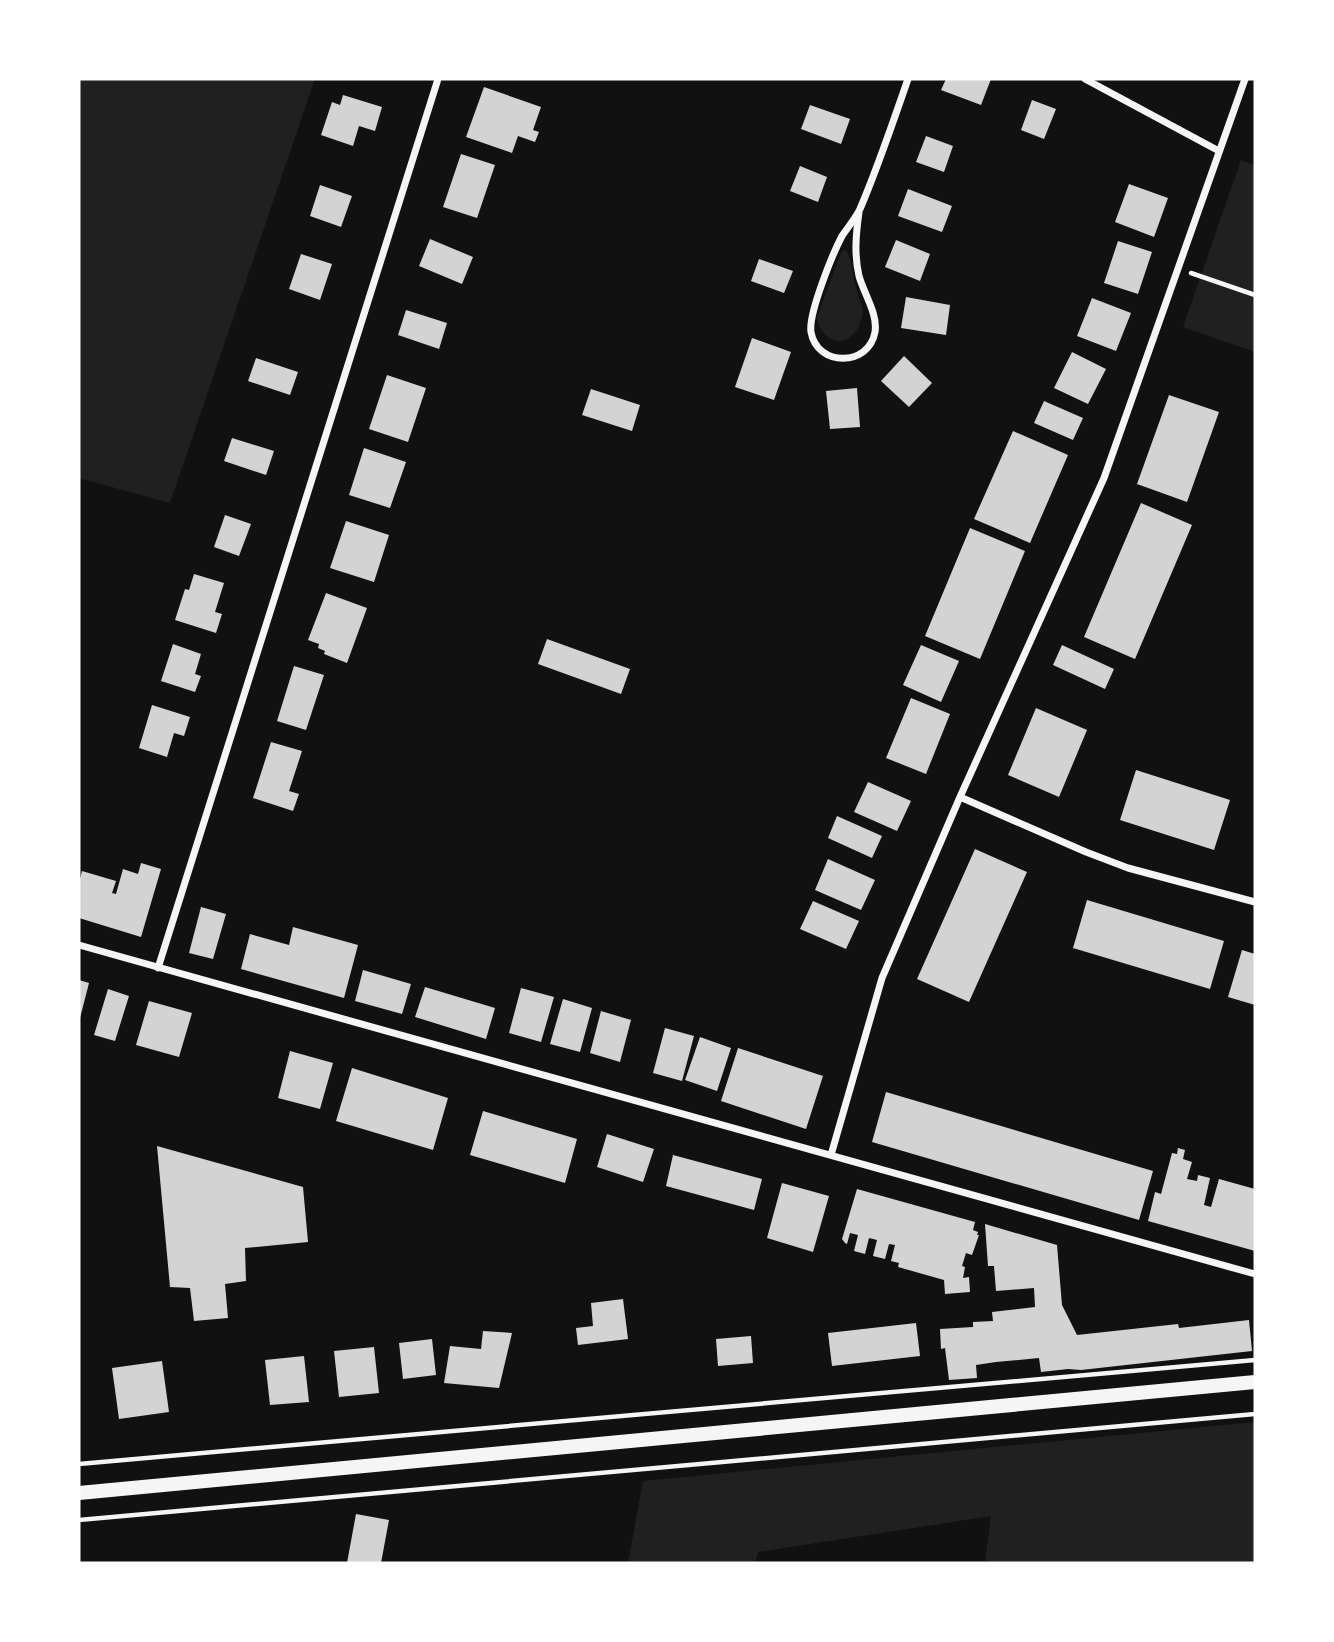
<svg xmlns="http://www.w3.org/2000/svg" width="1334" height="1642" font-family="'PT Sans Narrow',sans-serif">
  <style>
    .green { fill: #202020 }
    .building { fill: #d3d3d3 }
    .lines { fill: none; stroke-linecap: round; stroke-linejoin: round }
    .path { stroke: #f5f5f5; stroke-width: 4.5 }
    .minor { stroke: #f5f5f5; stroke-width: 7 }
    .primary { stroke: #f5f5f5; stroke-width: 14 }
  </style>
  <rect width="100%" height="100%" fill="#111"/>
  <path class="green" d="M79 79H315L170 503 79 478Z
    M1241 160 1255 165V352L1183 327Z
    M842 250 847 251C853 263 853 281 858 295 860 302 864 308 862 316 856 348 823 350 817 317Z
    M1255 1422V1563H985L991 1516 758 1552 755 1563H628L643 1481Z"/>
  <path class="building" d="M946 79H991L981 105 941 90Z
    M484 87 541 107 533 130 539 132 535 142 518 136 512 153 466 137Z
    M343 95 382 107 375 131 359 126 353 146 321 135 332 102 340 105Z
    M1032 100 1056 109 1044 139 1021 130Z
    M810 105 850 119 841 144 801 129Z
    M926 136 953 146 944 172 916 162Z
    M461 154 495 165 477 218 443 207Z
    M800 166 827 177 818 202 790 191Z
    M1129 184 1168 198 1154 237 1115 222Z
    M320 185 352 196 341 227 310 216Z
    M908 189 952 206 942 232 898 216Z
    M430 239 473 257 462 284 419 266Z
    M896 240 930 254 920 281 885 267Z
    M1118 241 1152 252 1138 294 1104 283Z
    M301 254 332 264 320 300 289 289Z
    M759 259 793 271 784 293 751 281Z
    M906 297 950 305 946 335 901 328Z
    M1092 298 1131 313 1116 351 1077 336Z
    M406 310 447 323 439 349 398 335Z
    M752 338 791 352 774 400 735 387Z
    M1072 352 1106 369 1088 404 1054 388Z
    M904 356 932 383 909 407 881 381Z
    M256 358 298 372 290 395 248 381Z
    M387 375 426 388 408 442 369 429Z
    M857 388 860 427 830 429 826 391Z
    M591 389 640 405 632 431 582 415Z
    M1169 395 1219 412 1187 502 1137 484Z
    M1044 401 1083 418 1073 440 1034 423Z
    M1013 431 1068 455 1030 543 974 519Z
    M232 438 274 451 266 475 224 461Z
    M364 448 406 462 390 508 349 495Z
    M1141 503 1192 525 1135 659 1084 637Z
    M225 515 251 524 239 556 214 547Z
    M346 521 389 535 374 582 330 568Z
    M970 528 1025 551 980 659 925 636Z
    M194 574 224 583 215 612 222 614 216 633 175 620 185 589 189 590Z
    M326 593 367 608 347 663 324 654 325 651 318 648 319 644 308 640Z
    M547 639 630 669 621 694 538 664Z
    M173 644 201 654 195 674 201 676 195 692 161 681Z
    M921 645 959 661 941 702 903 685Z
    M1062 645 1114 669 1105 689 1053 665Z
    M294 666 324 675 306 730 277 721Z
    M911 698 950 714 926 774 886 758Z
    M152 705 190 717 184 736 174 733 167 757 139 748Z
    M1036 708 1087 730 1059 797 1008 775Z
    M271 742 302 751 289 791 299 794 293 811 253 798Z
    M1136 770 1230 800 1214 850 1120 820Z
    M868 782 911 801 897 831 854 812Z
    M837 816 882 836 872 858 828 838Z
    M975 849 1027 872 969 1002 917 979Z
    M828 859 875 880 861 910 815 890Z
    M141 863 161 869 141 937 79 918V883L82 871 116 881 112 893 116 894 123 869 138 874Z
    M1087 900 1224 941 1210 989 1073 948Z
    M813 901 859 921 846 949 800 929Z
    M201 907 226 914 213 959 189 953Z
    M293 927 358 945 344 998 241 969 250 934 289 945Z
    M1242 950 1255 954V1005L1228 997Z
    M363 970 411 984 402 1014 355 1001Z
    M79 980 89 983 80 1018H79Z
    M425 987 495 1008 486 1039 415 1017Z
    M521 988 554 997 541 1042 509 1033Z
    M108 989 129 996 115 1041 94 1035Z
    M563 999 592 1008 580 1052 550 1044Z
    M149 1001 192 1013 179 1057 136 1045Z
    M601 1011 631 1020 620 1062 590 1053Z
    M665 1028 694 1036 682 1081 653 1073Z
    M700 1037 731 1048 717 1091 685 1080Z
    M738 1048 823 1076 806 1129 721 1101Z
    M290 1051 333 1063 320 1109 278 1098Z
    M352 1068 448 1098 433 1150 336 1121Z
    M886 1092 1153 1171 1139 1220 872 1142Z
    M483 1111 577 1139 565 1183 470 1155Z
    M607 1134 654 1149 643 1182 597 1167Z
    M157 1146 303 1187 308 1242 245 1248 246 1281 225 1284 228 1318 194 1321 190 1288 170 1287Z
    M1178 1148 1185 1150 1183 1159 1192 1162 1187 1179 1197 1181 1198 1175 1210 1178 1204 1205 1211 1207 1219 1179 1255 1189V1251L1148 1221 1155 1192 1161 1194 1172 1153 1177 1154Z
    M673 1155 762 1179 754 1210 666 1186Z
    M782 1183 829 1196 813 1252 767 1238Z
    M857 1189 975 1222 973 1230 978 1232 977 1235H979L972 1255 966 1253 962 1266 965 1267 963 1278 969 1277 970 1292 945 1294 944 1280 898 1267 899 1263 891 1261 895 1245 889 1244 885 1259 873 1256 877 1240 869 1238 865 1254 854 1251 858 1235 850 1233 847 1244 845 1243 842 1239Z
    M985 1224 1057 1245 1062 1305 1077 1335 1178 1324 1179 1328 1249 1320 1252 1351 1081 1370 1068 1369 1041 1372 1039 1358 996 1362 976 1365 977 1378 949 1380 945 1348 941 1349 940 1329 973 1327V1322L993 1321 992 1312 1035 1307 1034 1288 996 1291 994 1266H988Z
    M623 1299 628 1339 578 1345 576 1328 593 1326 591 1303Z
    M916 1323 920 1356 832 1366 828 1333Z
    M483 1331 512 1333 499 1388 444 1383 450 1346 481 1349Z
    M751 1336 753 1363 718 1366 716 1339Z
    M432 1339 436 1375 403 1379 399 1343Z
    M374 1347 379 1393 339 1397 334 1351Z
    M304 1356 309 1402 270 1405 265 1360Z
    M162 1361 169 1412 119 1419 112 1368Z
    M356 1514 389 1520 381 1563H347Z"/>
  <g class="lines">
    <path class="path" d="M1191 273 1255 295
      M79 1464 1255 1360
      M79 1520 1255 1414"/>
    <path class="minor" d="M1085 79 1219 151
      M859 212C856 234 854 254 859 276 864 294 878 314 875 332 869 367 817 367 811 332 808 314 833 253 842 236 848 227 855 219 860 209 878 167 893 122 908 79
      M960 797 1086 852 1128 868 1255 902
      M79 945 1255 1274
      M158 968 438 79
      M831 1155 882 978 960 797 1104 478 1245 79"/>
    <path class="primary" d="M79 1493 1255 1382"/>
  </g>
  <rect width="1334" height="1642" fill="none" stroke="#ffffff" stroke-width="161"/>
</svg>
